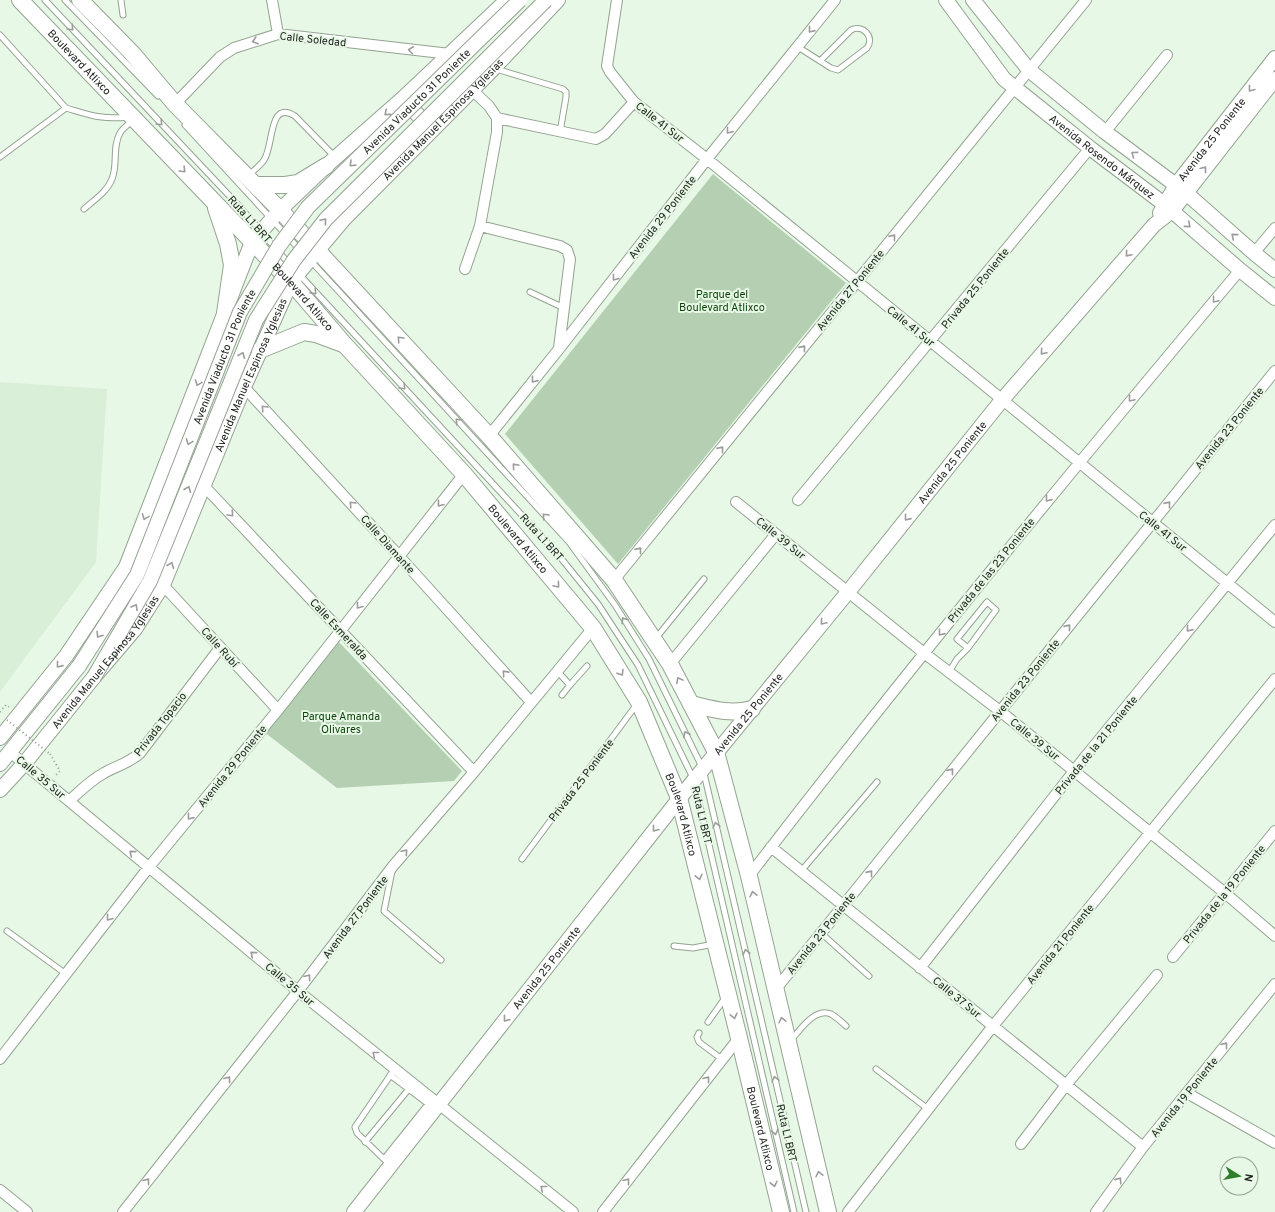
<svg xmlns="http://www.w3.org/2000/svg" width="1275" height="1212" font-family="Overpass,sans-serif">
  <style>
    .built { fill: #daefd7 }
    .green { fill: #b5cfb2 }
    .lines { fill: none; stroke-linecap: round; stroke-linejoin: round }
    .lane-casing { stroke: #94a392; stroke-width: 7 }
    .street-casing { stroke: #94a392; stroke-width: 12 }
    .secondary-casing { stroke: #94a392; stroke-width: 16 }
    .primary-casing { stroke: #94a392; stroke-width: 18 }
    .path { stroke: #949f92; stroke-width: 2; stroke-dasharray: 1 3; stroke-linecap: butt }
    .lane { stroke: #fff; stroke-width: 5 }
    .street { stroke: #fff; stroke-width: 10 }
    .secondary { stroke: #fff; stroke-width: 14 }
    .primary { stroke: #fff; stroke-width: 16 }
    .secondary-bridge-casing { stroke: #94a392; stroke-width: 16; stroke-linecap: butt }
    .path-bridge { stroke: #949f92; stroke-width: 2; stroke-dasharray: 1 3; stroke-linecap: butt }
    .secondary-bridge { stroke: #fff; stroke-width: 14 }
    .oneway { stroke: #9b9d9a }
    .labels { text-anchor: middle; stroke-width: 4; stroke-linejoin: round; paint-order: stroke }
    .street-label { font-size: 11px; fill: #20251f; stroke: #e8f8e6 }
    .park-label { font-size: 11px; fill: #093f06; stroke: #e8f8e6 }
  </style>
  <rect width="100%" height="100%" fill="#e8f8e6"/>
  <path class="built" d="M0 382 107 389 96 562 0 692Z"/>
  <path class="green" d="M713 174 846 283 618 564 505 434Z
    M336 639 462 771 454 781 337 788 264 732Z"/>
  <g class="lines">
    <g class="lane-casing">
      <path id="lane" d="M45 0 239 206 290 265
        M65 0 158 96
        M121 0 123 15
        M0 35 66 108
        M798 47 831 68 838 70 867 48C875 37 863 24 851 30L820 61
        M496 69 563 89 566 92V97L560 132
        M185 125 300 250
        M0 157 66 108C90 115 102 120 128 117
        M249 175C254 170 261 165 264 160 274 146 268 99 295 116L335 157
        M84 209C94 200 107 192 112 179 118 165 112 147 120 133 123 128 129 124 133 120
        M310 260 569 542 615 605 649 659 703 769 806 1212
        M298 273 556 552 598 604 638 665 694 780 794 1212
        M530 292 564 308
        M656 638 704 579
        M557 671 570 685 587 666
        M949 672 957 659 968 648 996 610 987 602 957 639 968 648
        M562 695 570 685
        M522 859 637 704
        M802 870 877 782
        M392 871 384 911 441 960
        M7 931 66 974
        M821 933 869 976
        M674 946 693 948 714 944
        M708 1022 725 998
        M699 1033 697 1037 699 1042 723 1060
        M791 1040C800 1030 815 1007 831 1014 836 1017 842 1022 846 1026
        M876 1069 928 1109
        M390 1075 431 1106
        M365 1142 413 1084
        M384 1159 432 1099
        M390 1165 357 1133 355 1127 394 1070"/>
    </g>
    <g class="street-casing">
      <path id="street" d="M272 0 278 34
        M617 0 607 66 610 72 634 102 707 159 1275 622
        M175 104 220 57 234 48 278 34 450 54
        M497 118 596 139 605 134 634 102
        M1105 132 1167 55
        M480 226 560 246 567 250 570 259 559 348
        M1254 253 1275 228
        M465 269 480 226 497 132V118L489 106 471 89
        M244 387 399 556 531 702
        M489 436 559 349 707 159 835 0
        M204 486 474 772
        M798 500 1090 148
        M736 502 924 653 1000 711 1225 893 1275 936
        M614 580 1086 0
        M163 585 278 710
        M670 664 776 534
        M10 752 298 991 573 1212
        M69 801C80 791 91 780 104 773 118 765 128 764 140 753L220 648
        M771 847 1143 1147
        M749 876C907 670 1073 469 1240 270
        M1173 957 1275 831
        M920 968 1085 757 1275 525
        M775 990 1275 371
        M0 1059 149 867 278 710 464 474
        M1187 1093 1275 1143
        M1021 1144 1066 1085 1157 975
        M0 1190 27 1212
        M123 1212 298 991 393 866 474 772 593 628
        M603 1212 739 1038
        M848 1212 993 1026 1275 679
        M1096 1212 1143 1147 1275 984"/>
    </g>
    <g class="secondary-casing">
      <g id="secondary">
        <path id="s1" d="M946 0 1004 79 1090 148 1164 204 1240 270 1275 298"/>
        <path d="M973 0 1029 70 1105 132 1185 192 1254 253 1275 270"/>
        <path d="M403 100 432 129"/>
        <path id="s2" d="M1160 213 1176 185 1275 58"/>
        <path d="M0 738 66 656 126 567 252 242 280 210 326 166 402 99 507 0"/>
        <path d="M0 764 79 666"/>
        <path id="s3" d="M0 790 24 764 94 677 135 629 163 585 244 387 291 282 344 219 493 69 558 0"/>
        <path id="s4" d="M354 1212 694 780 848 592 1002 400 1154 225 1172 211 1275 79"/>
      </g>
    </g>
    <g class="primary-casing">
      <g id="primary">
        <path id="s5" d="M20 0 291 282 345 345 464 474 593 628 639 702 679 798 739 1038 781 1212"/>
        <path d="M80 0 132 53 175 104 280 210 489 436 614 580 670 664 716 752 749 876 828 1212"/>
        <path d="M256 185H285L298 183 326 166"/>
        <path d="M216 208 228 244 232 265 225 313"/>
        <path d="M260 350 304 332 316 334 343 344"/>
        <path d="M691 704C712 709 730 715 752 709"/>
      </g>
    </g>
    <path class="path" d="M0 712 6 705 9 707
      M50 754 60 771 56 775"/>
    <use href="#lane" class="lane"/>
    <use href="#street" class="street"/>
    <use href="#secondary" class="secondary"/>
    <use href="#primary" class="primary"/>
    <g class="secondary-bridge-casing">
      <g id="secondary-bridge">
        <path id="s6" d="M79 666 137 575 240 312 279 246 308 207 520 0"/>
        <path d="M94 677 150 581 256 320 294 260 326 219 546 0"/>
      </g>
    </g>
    <path class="path-bridge" d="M7 720 50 754"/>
    <use href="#secondary-bridge" class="secondary-bridge"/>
  </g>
  <defs><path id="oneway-chevron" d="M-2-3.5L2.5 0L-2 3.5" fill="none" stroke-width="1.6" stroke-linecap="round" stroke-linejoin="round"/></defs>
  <g class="oneway">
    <use href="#oneway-chevron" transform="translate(71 28) rotate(47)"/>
    <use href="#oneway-chevron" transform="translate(811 30) rotate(129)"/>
    <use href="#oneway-chevron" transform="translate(255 41) rotate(162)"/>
    <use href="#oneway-chevron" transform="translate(411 50) rotate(-173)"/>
    <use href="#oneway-chevron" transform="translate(1251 89) rotate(128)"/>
    <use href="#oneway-chevron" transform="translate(387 113) rotate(139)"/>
    <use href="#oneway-chevron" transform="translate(160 123) rotate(46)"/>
    <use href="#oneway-chevron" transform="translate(729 131) rotate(129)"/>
    <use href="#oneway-chevron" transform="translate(1134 154) rotate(-144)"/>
    <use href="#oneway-chevron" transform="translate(352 164) rotate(136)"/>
    <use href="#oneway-chevron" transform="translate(1204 169) rotate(-52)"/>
    <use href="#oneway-chevron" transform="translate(183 170) rotate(46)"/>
    <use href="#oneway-chevron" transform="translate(324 221) rotate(-50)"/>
    <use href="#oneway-chevron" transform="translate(1188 225) rotate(40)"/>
    <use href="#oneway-chevron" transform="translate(1234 236) rotate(-139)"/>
    <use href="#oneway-chevron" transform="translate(893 237) rotate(-51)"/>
    <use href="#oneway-chevron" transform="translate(1128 254) rotate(131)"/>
    <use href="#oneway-chevron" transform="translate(615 278) rotate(128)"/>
    <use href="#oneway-chevron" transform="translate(314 292) rotate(47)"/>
    <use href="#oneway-chevron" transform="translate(1215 300) rotate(130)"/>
    <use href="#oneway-chevron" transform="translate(400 339) rotate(-133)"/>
    <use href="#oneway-chevron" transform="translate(803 348) rotate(-51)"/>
    <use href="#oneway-chevron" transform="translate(1043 352) rotate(131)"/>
    <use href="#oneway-chevron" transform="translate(242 355) rotate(-68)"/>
    <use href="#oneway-chevron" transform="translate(534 380) rotate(129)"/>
    <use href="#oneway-chevron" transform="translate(198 383) rotate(111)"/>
    <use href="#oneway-chevron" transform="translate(403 387) rotate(47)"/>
    <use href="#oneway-chevron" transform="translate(1131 399) rotate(130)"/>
    <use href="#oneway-chevron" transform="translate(264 408) rotate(-133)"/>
    <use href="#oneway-chevron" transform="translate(458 421) rotate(-133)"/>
    <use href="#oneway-chevron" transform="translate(189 442) rotate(111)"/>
    <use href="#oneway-chevron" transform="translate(721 449) rotate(-51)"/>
    <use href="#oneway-chevron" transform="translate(515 466) rotate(-131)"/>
    <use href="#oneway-chevron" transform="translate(188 489) rotate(-68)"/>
    <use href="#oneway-chevron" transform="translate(1048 499) rotate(129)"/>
    <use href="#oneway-chevron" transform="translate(352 504) rotate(-133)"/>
    <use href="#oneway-chevron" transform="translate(440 504) rotate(128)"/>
    <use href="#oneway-chevron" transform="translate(1168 504) rotate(-51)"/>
    <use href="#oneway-chevron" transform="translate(231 514) rotate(47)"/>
    <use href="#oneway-chevron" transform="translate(545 516) rotate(-133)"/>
    <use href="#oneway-chevron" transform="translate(145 517) rotate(111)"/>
    <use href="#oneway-chevron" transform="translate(907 518) rotate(129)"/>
    <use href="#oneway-chevron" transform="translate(639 550) rotate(-51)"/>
    <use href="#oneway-chevron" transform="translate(171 565) rotate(-68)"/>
    <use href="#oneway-chevron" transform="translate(557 585) rotate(50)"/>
    <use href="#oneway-chevron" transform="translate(359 606) rotate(128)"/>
    <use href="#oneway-chevron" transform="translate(135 607) rotate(-59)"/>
    <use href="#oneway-chevron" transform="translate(624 620) rotate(-123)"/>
    <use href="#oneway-chevron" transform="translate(823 622) rotate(130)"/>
    <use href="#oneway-chevron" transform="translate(1068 627) rotate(-51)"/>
    <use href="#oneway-chevron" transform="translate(1189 629) rotate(129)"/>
    <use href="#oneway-chevron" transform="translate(941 633) rotate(129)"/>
    <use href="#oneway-chevron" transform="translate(99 635) rotate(123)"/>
    <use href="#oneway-chevron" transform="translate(59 665) rotate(129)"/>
    <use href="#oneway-chevron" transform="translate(505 673) rotate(-132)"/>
    <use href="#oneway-chevron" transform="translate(621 673) rotate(58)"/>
    <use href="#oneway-chevron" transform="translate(679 680) rotate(-118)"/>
    <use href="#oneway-chevron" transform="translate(686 734) rotate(-116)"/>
    <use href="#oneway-chevron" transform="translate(951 771) rotate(-51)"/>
    <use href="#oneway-chevron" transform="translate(190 817) rotate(129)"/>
    <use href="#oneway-chevron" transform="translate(716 825) rotate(-103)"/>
    <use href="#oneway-chevron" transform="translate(655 829) rotate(128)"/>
    <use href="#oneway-chevron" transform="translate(405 852) rotate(-49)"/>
    <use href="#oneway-chevron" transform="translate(132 853) rotate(-140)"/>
    <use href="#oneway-chevron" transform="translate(870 873) rotate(-51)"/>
    <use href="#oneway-chevron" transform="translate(699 877) rotate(76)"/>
    <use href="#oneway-chevron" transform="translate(753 894) rotate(-103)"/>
    <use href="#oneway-chevron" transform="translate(109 918) rotate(128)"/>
    <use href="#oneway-chevron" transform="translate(746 952) rotate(-103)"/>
    <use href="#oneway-chevron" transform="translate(253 954) rotate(-140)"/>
    <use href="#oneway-chevron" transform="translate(308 977) rotate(-53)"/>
    <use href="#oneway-chevron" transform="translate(734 1016) rotate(76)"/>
    <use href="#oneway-chevron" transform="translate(506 1019) rotate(128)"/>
    <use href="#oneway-chevron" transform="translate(782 1020) rotate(-103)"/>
    <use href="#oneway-chevron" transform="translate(1225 1045) rotate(-51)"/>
    <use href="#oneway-chevron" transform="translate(375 1054) rotate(-141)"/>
    <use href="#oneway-chevron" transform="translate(228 1079) rotate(-52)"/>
    <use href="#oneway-chevron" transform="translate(707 1079) rotate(-52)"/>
    <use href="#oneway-chevron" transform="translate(775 1079) rotate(-103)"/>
    <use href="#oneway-chevron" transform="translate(775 1132) rotate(77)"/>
    <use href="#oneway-chevron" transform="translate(819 1174) rotate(-103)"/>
    <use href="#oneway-chevron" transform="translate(1119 1180) rotate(-55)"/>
    <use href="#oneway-chevron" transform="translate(147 1181) rotate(-52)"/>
    <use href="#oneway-chevron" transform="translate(627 1181) rotate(-52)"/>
    <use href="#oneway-chevron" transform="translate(774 1184) rotate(77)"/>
    <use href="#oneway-chevron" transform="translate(543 1188) rotate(-141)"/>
  </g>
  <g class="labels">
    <g class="street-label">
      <text transform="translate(313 39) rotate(6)" y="4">Calle Soledad</text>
      <text dy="4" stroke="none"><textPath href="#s5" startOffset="86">Boulevard Atlixco</textPath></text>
      <text dy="4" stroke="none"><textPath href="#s6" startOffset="667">Avenida Viaducto 31 Poniente</textPath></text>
      <text dy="4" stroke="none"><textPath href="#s3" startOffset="814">Avenida Manuel Espinosa Yglesias</textPath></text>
      <text transform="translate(660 122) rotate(38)" y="4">Calle 41 Sur</text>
      <text dy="4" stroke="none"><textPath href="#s2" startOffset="90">Avenida 25 Poniente</textPath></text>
      <text dy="4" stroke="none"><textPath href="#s1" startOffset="223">Avenida Rosendo Márquez</textPath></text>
      <text transform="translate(662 217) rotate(-52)" y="4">Avenida 29 Poniente</text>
      <text transform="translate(250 219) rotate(48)" y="4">Ruta L1 BRT</text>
      <text transform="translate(975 288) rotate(-51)" y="4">Privada 25 Poniente</text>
      <text transform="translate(850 290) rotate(-51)" y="4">Avenida 27 Poniente</text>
      <text dy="4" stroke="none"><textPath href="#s5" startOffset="410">Boulevard Atlixco</textPath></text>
      <text transform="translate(911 326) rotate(39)" y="4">Calle 41 Sur</text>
      <text dy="4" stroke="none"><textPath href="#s6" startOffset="343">Avenida Viaducto 31 Poniente</textPath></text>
      <text dy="4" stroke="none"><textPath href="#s3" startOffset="490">Avenida Manuel Espinosa Yglesias</textPath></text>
      <text transform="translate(1229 428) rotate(-51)" y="4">Avenida 23 Poniente</text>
      <text dy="4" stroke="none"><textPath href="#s4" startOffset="959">Avenida 25 Poniente</textPath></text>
      <text transform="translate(1163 531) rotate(39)" y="4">Calle 41 Sur</text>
      <text transform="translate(542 537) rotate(48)" y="4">Ruta L1 BRT</text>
      <text transform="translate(781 538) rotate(39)" y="4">Calle 39 Sur</text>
      <text dy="4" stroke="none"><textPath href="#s5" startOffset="734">Boulevard Atlixco</textPath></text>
      <text transform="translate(388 544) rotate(48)" y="4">Calle Diamante</text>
      <text transform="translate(991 570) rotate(-51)" y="4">Privada de las 23 Poniente</text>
      <text transform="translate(339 629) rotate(47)" y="4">Calle Esmeralda</text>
      <text transform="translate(220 647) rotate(48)" y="4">Calle Rubí</text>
      <text dy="4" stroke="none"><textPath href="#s3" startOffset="166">Avenida Manuel Espinosa Yglesias</textPath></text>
      <text transform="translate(1025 680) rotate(-51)" y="4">Avenida 23 Poniente</text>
      <text dy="4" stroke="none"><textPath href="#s4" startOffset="635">Avenida 25 Poniente</textPath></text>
      <text transform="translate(160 724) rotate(-52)" y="4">Privada Topacio</text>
      <text transform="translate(1035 739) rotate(39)" y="4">Calle 39 Sur</text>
      <text transform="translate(1096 745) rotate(-51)" y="4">Privada de la 21 Poniente</text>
      <text transform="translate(232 766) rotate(-51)" y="4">Avenida 29 Poniente</text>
      <text transform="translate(41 777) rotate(40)" y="4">Calle 35 Sur</text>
      <text transform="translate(581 780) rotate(-53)" y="4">Privada 25 Poniente</text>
      <text dy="4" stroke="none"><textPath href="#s5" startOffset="1058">Boulevard Atlixco</textPath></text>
      <text transform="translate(702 815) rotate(77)" y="4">Ruta L1 BRT</text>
      <text transform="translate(1224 894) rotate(-51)" y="4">Privada de la 19 Poniente</text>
      <text transform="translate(355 917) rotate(-53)" y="4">Avenida 27 Poniente</text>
      <text transform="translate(821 933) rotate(-51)" y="4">Avenida 23 Poniente</text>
      <text transform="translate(1060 944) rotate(-51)" y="4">Avenida 21 Poniente</text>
      <text dy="4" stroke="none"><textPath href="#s4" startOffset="311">Avenida 25 Poniente</textPath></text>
      <text transform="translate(290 984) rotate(40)" y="4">Calle 35 Sur</text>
      <text transform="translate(957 997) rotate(39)" y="4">Calle 37 Sur</text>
      <text transform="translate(1184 1097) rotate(-51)" y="4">Avenida 19 Poniente</text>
      <text dy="4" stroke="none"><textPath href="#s5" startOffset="1382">Boulevard Atlixco</textPath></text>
      <text transform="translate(787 1133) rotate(77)" y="4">Ruta L1 BRT</text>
    </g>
    <g class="park-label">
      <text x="722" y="298">Parque del<tspan x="722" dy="13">Boulevard Atlixco</tspan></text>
      <text x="341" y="720">Parque Amanda<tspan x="341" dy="13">Olivares</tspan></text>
    </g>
  </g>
  <g transform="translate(1239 1176) rotate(101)"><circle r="19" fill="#e8f8e6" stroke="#98a496"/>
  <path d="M0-3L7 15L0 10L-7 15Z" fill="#2e7e29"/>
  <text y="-6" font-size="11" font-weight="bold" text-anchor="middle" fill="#20251f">N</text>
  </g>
</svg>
